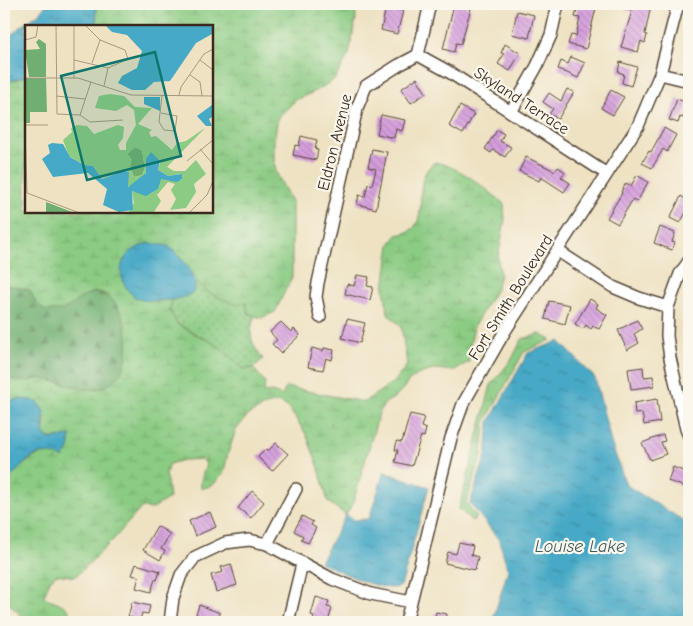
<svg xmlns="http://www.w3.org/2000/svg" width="693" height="626" font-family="'Comic Neue',sans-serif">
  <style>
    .grass { fill: url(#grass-dots); stroke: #637a50 }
    .forest { fill: url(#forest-firs); stroke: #566c48 }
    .wetland { fill: url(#wetland-marsh); stroke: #637a50 }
    .water { fill: url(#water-ripples); stroke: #406a72 }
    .building { fill: url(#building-back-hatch) }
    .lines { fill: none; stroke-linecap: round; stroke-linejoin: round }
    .minor-casing { stroke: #564637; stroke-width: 14 }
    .minor { stroke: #fff; stroke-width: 11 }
    .labels { text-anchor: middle; stroke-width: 4.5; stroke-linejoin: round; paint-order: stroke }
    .street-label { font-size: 16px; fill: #3b2a1e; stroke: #fbf7ec }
    .water-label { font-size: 18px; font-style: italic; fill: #3f5d61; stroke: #fbf7ec }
    .inset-road { fill: none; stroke: #a69881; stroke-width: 1 }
    .view { fill: #0f766e; fill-opacity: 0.15; stroke: #0f766e; stroke-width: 2.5 }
    .inset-edge { fill: none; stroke: #3b2a1e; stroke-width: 2.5 }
  </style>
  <defs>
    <pattern id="grass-dots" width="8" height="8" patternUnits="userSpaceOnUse" patternTransform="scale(1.25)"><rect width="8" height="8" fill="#8bcb83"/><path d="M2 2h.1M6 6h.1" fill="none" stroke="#79ae71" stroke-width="1.8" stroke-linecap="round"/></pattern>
    <pattern id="forest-firs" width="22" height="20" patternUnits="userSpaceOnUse" patternTransform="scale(1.25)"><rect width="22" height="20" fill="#70af71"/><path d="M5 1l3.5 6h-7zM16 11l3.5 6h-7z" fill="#5d8f5c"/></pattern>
    <pattern id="wetland-marsh" width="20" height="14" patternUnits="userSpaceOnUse" patternTransform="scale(1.25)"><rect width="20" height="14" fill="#8bcb83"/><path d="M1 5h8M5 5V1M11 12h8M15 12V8" fill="none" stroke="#79ae71"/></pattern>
    <pattern id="water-ripples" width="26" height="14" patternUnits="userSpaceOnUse" patternTransform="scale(1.25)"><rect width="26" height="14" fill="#46a9c6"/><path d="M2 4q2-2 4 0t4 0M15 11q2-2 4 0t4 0" fill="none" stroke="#3c8aa0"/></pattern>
    <pattern id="building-back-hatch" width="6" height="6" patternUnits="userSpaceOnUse" patternTransform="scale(1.25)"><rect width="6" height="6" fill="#d69fde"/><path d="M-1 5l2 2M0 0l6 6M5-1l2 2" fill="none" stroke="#af82b3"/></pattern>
  </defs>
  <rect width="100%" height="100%" fill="#fbf7ec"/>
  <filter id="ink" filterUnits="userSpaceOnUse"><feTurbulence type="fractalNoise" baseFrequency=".02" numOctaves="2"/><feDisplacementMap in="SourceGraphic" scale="10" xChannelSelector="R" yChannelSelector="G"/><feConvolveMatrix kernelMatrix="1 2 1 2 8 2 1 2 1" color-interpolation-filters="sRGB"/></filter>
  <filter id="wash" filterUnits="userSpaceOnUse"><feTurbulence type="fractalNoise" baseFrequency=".0096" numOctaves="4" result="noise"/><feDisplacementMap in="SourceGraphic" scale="20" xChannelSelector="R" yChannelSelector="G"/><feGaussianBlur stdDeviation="1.12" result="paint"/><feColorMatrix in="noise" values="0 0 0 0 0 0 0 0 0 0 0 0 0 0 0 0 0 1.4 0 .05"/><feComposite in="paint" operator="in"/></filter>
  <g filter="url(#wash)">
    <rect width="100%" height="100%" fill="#eee2c3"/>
    <path class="grass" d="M196 281 204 289 246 303 248 313 255 316C247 333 252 346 263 359L253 368 244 369 220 347 177 324 170 311 172 300C188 294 190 299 196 281Z"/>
    <path class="forest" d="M7 285 30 290 36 301 62 310C72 304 87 290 99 293 131 298 143 381 98 389 80 392 59 381 42 379 36 378 32 381 27 381 19 381 12 379 4 380V286Z"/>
    <path class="wetland" d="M98 4H355L356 19 349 54 335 79 316 91 296 100 278 117 274 141V159L276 172 292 203V277L275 312 261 318 248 313 246 303 234 304 213 295 204 289 192 277 188 266 169 246H140L126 257 155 301 172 300 170 311 177 324 220 347 244 369 253 368 265 382 264 393 272 392 282 396 286 387 364 402 395 381 407 365 401 326 388 314 384 288 390 244 397 235C439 229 405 183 435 162 462 168 483 186 504 204L505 219 498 258 500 275 496 289 474 326 469 351V362L453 371 437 369 419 374 409 381 397 396 385 403 379 413 353 503 346 515 328 502 318 465 306 434 288 407 278 402 266 405 248 415 236 430 228 453 224 472 213 485 201 489V480L206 464 202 459 183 460 169 464 166 474 169 498 152 509 142 507 112 541 75 577 57 574 50 580 44 596 46 598C59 603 70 605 73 621L90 622H28L4 599V482C20 471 29 453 50 453L59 437C43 441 43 434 45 421L31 400 18 399 4 403V380C12 379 19 381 27 381 32 381 37 378 42 379 59 381 82 392 98 389 146 378 128 294 98 292 84 292 75 304 64 309 59 312 51 310 45 311L35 301 30 290 7 285 4 286V83L26 76V211H211V26H97L96 11Z
      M540 334 551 340 524 352 485 422 482 454 466 503 477 517 472 521 459 509 491 385 512 359 522 339Z"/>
    <path class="water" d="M46 4H98L96 11 97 26H26V76L4 83V41C12 35 18 28 26 23 37 14 38 18 46 4Z
      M149 243 169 246 188 266 192 276 196 281C195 284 195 290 193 292 186 301 146 303 136 298 131 294 126 289 124 283 115 262 129 249 149 243Z
      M559 341 595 378 611 442 626 485 689 524V622H492L508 570 499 540 470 503 486 455 489 422 528 353Z
      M18 399 31 400 39 403 44 412 43 432 45 436 51 439 70 436C71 446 69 451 63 458 30 444 27 466 4 482V403Z
      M384 472 429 487 401 586C385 595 337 570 320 562L346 515 354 520 369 519Z"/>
    <g id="blocks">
      <path class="building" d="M454 4H466L465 7 471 8 461 44 456 43 454 52 443 49Z
        M583 4H597L586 49 568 44 571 35 576 36 580 18 575 17 578 6 582 7Z
        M626 4 651 5 645 34 647 35 645 43 641 41 638 52 621 47 632 11 625 10Z
        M386 7 403 11 397 34 381 30Z
        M517 11 534 15 529 38 512 34Z
        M505 44 520 53 510 71 498 64 504 54 501 53Z
        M571 57 585 63 578 78 558 69 561 61 568 64Z
        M620 62 637 67 631 86 622 83 624 74 618 72Z
        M417 78 426 93 411 103 401 89Z
        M567 89 574 92 558 119 549 114 553 109 543 102 549 93 561 101Z
        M611 90 624 97 613 115 601 108Z
        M677 99 688 103 683 118 680 117 678 123 669 120Z
        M460 106 474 114 463 134 449 126Z
        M381 115 405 120 402 131 396 129 394 138 377 134Z
        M664 128 676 135 667 152 663 149 652 168 642 163 649 151 651 152Z
        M497 130 504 134 500 141 511 147 505 157 493 150 491 153 485 149Z
        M301 136 317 140 315 149 318 150 316 160 293 155 295 145 299 146Z
        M372 149 387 152 376 209 357 204 359 195 365 197 368 184 372 185 376 169 368 167Z
        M526 157 555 171 558 167 565 172 561 177 570 183 564 192 541 177 539 181 519 171Z
        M637 175 648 182 637 202 633 199 618 224 607 218 622 193 621 192 626 183 631 186Z
        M681 196 689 201V212L687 211 680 223 670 218Z
        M660 227 675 233 672 242 675 243 672 250 654 243Z
        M357 275 369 277 367 286 373 287 370 300 345 294 347 284 354 286Z
        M590 299 598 304 596 308 607 315 599 329 593 326 591 329 586 325 583 329 575 324Z
        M549 301 570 305 565 324 545 319Z
        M347 319 365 323 360 343 342 338Z
        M637 320 642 329 634 334 639 343 627 350 618 330Z
        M281 322 291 332 294 329 300 335 281 353 272 344 277 340 270 332Z
        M312 348 323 351 324 348 334 350 332 360 326 358 323 370 308 367Z
        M643 367 644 377 653 376 654 386 631 389 628 369Z
        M657 399 660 422 644 425 642 413 635 414 634 403Z
        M410 414 424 417 421 427 426 429 424 437 421 436 412 466 395 462 398 450H395L397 441 402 442Z
        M663 435 665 441 661 442 666 454 650 460 642 443Z
        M276 443 288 454 272 471 258 457 266 449 268 451Z
        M688 455 689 476 685 487 668 481 673 467 683 471Z
        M252 491 264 502 251 518 238 508Z
        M210 512 216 527 195 536 189 521Z
        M302 516 313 522 311 525 316 528 308 543 301 540 303 536 294 531Z
        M157 526 170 534 161 549 165 551 160 560 143 550Z
        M459 543 473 546 471 555 478 557 475 570 445 563 448 552 456 554Z
        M136 564 160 571 157 580 155 579 151 592 136 588 139 577 132 575Z
        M231 564 237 585 216 592 211 575 223 572 221 567Z
        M316 597 329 601 327 607 332 608 328 622 313 620 314 616 311 615Z
        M132 602 150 606 148 614 142 613 140 620 128 617Z
        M199 605 220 613 217 622 194 621Z
        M436 612 447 614 446 622H434Z"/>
    </g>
  </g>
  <g filter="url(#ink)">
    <use href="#blocks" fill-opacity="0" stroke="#564637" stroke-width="1"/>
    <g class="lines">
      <g class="minor-casing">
        <path id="minor" d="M418 55 449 72 607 174
          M660 74 689 81
          M511 112 537 66 551 35 558 4
          M558 251 613 287 639 298 668 307
          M689 261 680 274 668 307 667 336 670 358 686 429 689 436
          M320 317 316 297 318 283 357 108 366 86 399 65 418 55 430 4
          M267 544 296 489
          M170 622 173 598 181 575 195 557 225 543 249 540 267 544 332 579 371 594 411 602
          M288 622 302 564
          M406 622 451 438 463 404 505 331 638 126 660 74 678 4"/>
      </g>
      <use href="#minor" class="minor"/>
    </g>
  </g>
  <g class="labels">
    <g class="street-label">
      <text transform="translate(522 100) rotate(33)" y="6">Skyland Terrace</text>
      <text transform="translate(334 142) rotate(-76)" y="6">Eldron Avenue</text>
      <text transform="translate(510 297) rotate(-58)" y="6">Fort Smith Boulevard</text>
    </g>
    <g class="water-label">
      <text x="580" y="552">Louise Lake</text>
    </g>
  </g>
  <g transform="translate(25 25)">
    <rect width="188" height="188" fill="#eee2c3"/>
    <path d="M14 14 21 19V52H4L0 25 15 24 11 17ZM0 53H21L22 87H5V98H0ZM110 122 117 125 120 143 117 150 109 152 105 143 106 134 102 129ZM21 177 47 187H21Z" fill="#70af71"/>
    <path d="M85 69 99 71 110 82 127 83 113 99 127 105 124 107 126 112 131 111 147 125 152 118 161 116 180 103 142 142 149 146H160L171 135 181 149 169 159 171 167 161 183 145 185 151 174 146 165 150 159 143 157 132 170 136 176 129 187H104L109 178 107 166 124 169 133 164 134 154 157 155 156 149 143 151 133 145 135 138 128 130 121 148 105 163 101 158 104 147 98 146 77 154 68 141 59 140 44 131 38 115 47 107 46 103 52 100 62 101 69 109 93 100 99 102 98 113 93 120 95 125H101V118L111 100 109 85 102 80 91 86 70 83 74 71ZM110 122 117 126 120 143 117 150 109 152 105 143 107 134 102 129Z" fill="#8bcb83" fill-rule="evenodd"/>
    <path d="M80 0H187V9L171 18 145 56 129 57 120 65H107L93 58 97 51 112 43 117 26 102 10 87 7ZM119 72H135V86L119 79ZM187 80V92L184 94 187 101H181L172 91ZM27 118 38 119 45 132 59 140 68 141 77 154 98 146 104 147 103 162 121 148V134L126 127 135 136 133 145 143 151 157 149V154L152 157 136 154 133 164 121 171 107 166 108 185 94 187 78 180 82 164 63 148 28 152 17 134 25 128 23 120Z" fill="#46a9c6"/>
    <path class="inset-road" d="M31 0 32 89 55 90 65 97 98 95M0 15 11 12 13 0M49 35 83 43 103 34 100 25 75 15 60 0M175 35 188 45M67 38 75 15M165 50 175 57 177 71M0 53H53L106 70 188 71M49 53V0M79 61 83 43M154 70 156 62 179 29 188 24M31 71 60 74M136 88 152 91 150 106 139 105 134 97 137 70M55 90 66 57M0 100H23M0 102 2 168 52 187M175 124 188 139M162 136 188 115M165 187 182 170 188 156"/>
    <path class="view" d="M130 27 156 131 62 155 36 51Z"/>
    <rect width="188" height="188" class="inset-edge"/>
  </g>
  <rect width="693" height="626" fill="none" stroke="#fbf7ec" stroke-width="20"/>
</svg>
